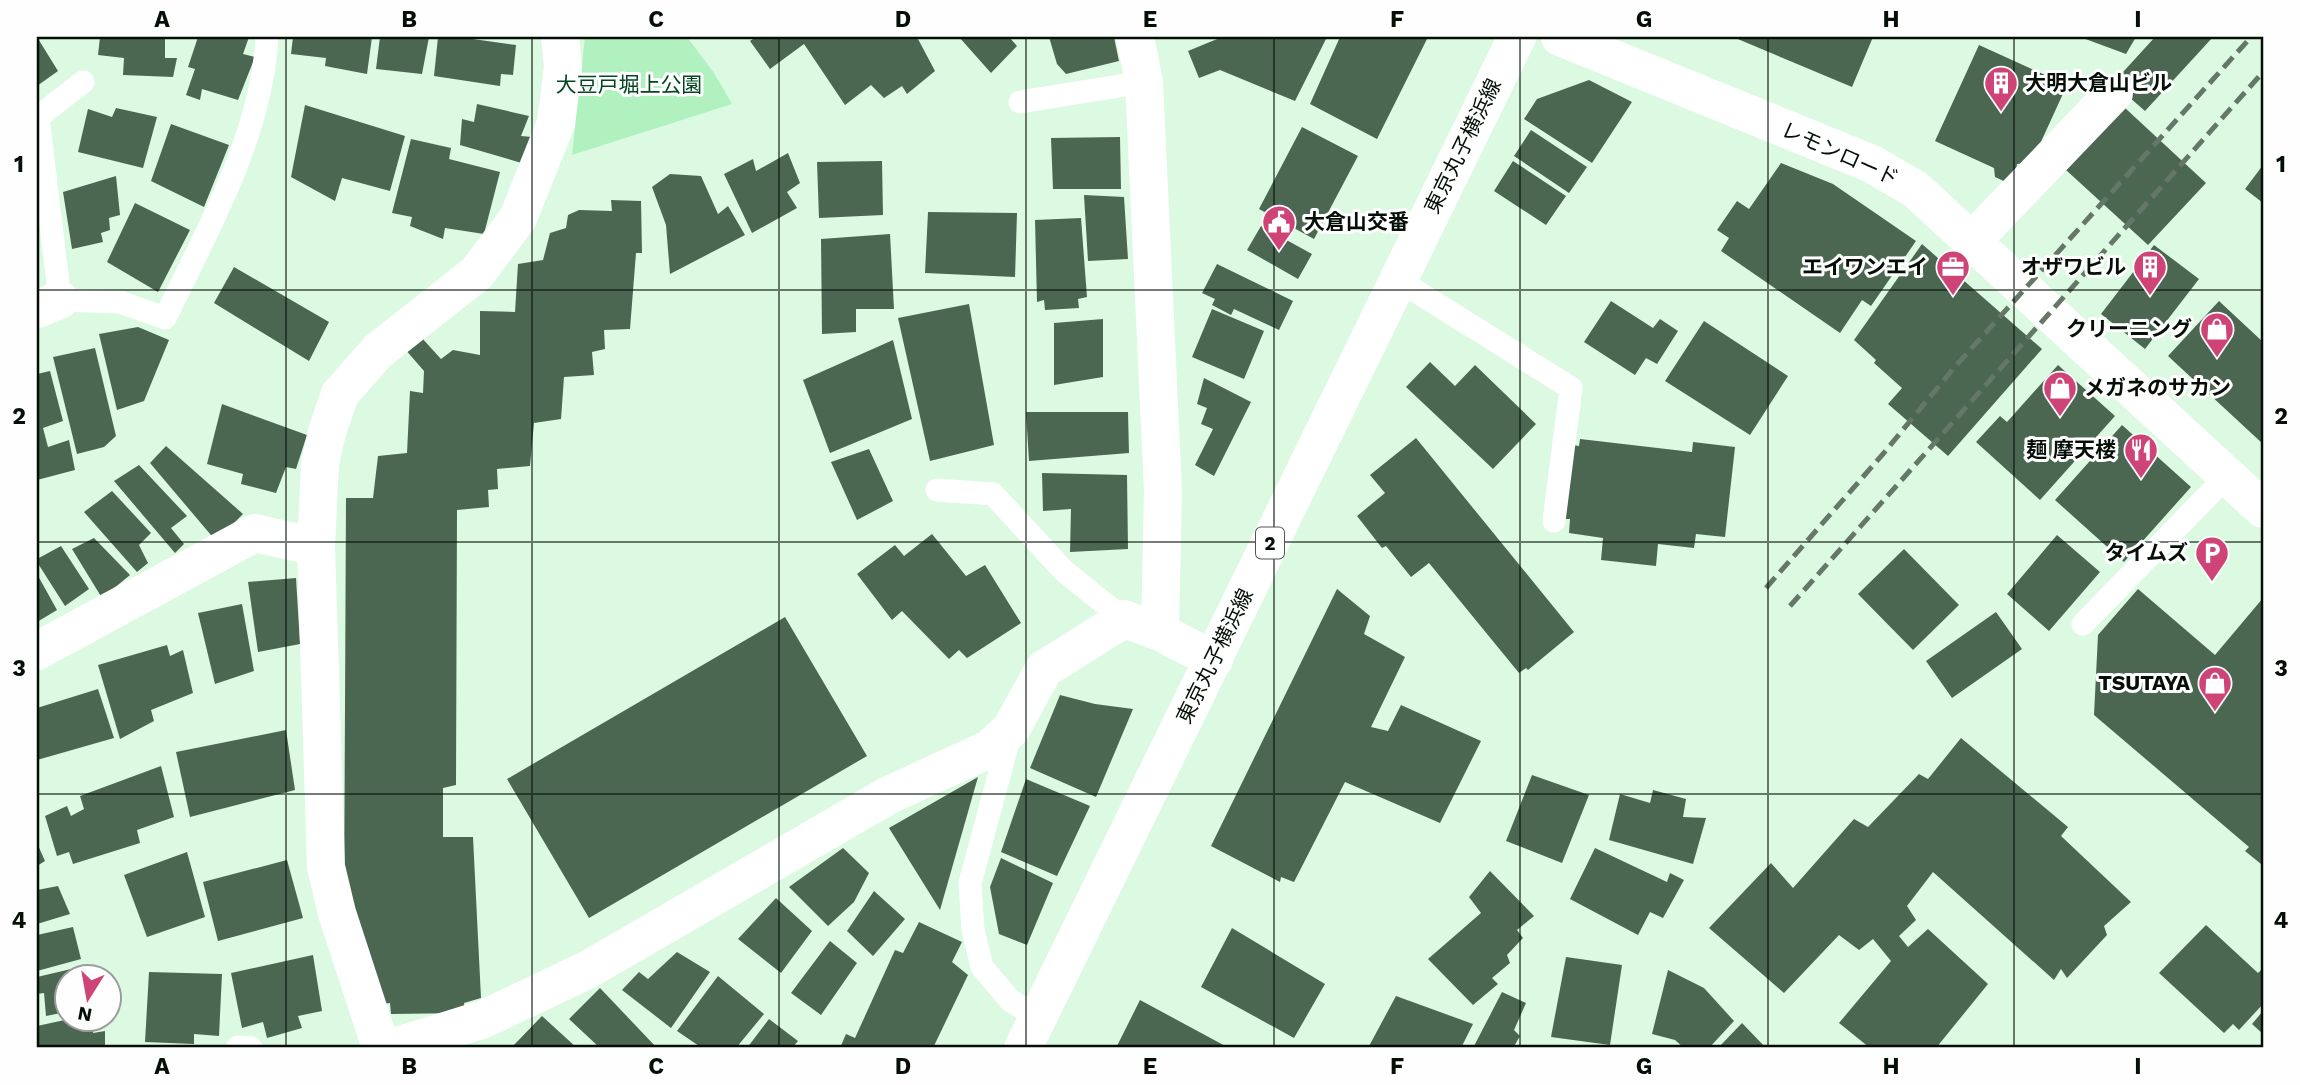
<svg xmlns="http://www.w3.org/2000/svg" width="2300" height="1085" font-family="'Work Sans','Noto Sans JP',sans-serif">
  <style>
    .green { fill: #b0f1bf }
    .building { fill: #4b6752 }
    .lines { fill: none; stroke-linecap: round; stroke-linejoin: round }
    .lane { stroke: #fff; stroke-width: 23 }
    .street { stroke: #fff; stroke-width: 38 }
    .secondary { stroke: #fff; stroke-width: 38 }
    .primary { stroke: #fff; stroke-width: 38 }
    .rail { stroke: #647768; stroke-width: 5; stroke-dasharray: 14 7; stroke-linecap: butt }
    .grid { fill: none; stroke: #050f07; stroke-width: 2; stroke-opacity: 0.55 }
    .labels { text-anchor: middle; stroke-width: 6; stroke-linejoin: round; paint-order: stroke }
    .shield { fill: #fefefe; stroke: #505751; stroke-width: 2 }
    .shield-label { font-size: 19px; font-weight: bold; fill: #050f07 }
    .poi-label { font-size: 21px; font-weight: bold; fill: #050f07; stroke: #fefefe; text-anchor: end }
    .park-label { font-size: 21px; fill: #034721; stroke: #fefefe }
    .street-label { font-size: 21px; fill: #050f07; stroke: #fefefe }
    .neatline { fill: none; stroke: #050f07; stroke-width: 2.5 }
    .grid-label { font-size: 23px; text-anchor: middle; font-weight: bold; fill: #050f07 }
  </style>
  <rect width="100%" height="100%" fill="#dbfae1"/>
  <path class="green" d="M585 37H687L714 73 732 104 572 155Z"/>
  <path class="building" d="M37 37 58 71 37 86Z
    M100 37H165V58H177L173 77 123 75 124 58 98 55Z
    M198 37H249L243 54 255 57 238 100 202 89 200 100 186 95 195 69 188 67Z
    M293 37H372L367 74 325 66 326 58 291 54Z
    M380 37H429L422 74 376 69Z
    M438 37H459L516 45 513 75 501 74 500 86 434 76Z
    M756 37H921L918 39 935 71 907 94 902 86 884 98 871 85 845 105 804 44 770 69 750 41Z
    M959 37H1009L1017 46 991 73Z
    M1049 37H1114L1119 61 1066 74 1057 64Z
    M1222 37H1327L1295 101 1220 70 1199 78 1188 51Z
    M1340 37H1428L1377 139 1310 104Z
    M1733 37H1873L1852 87Z
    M2080 37H2136L2126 54Z
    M2155 37H2213L2145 111 2113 83Z
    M1979 45 2067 85 2034 157 2025 163 2017 164 2015 177 2006 182 1995 177 1994 168 1935 141Z
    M1589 80 1632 102 1592 163 1524 119 1537 99Z
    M477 104 529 116 521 136 532 137 525 164 460 145 462 119 474 122Z
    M305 105 405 136 390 191 342 178 335 201 291 177Z
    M2124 107 2206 183 2148 245 2066 170Z
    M116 108 157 117 143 168 78 152 88 109 112 117Z
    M171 124 229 145 204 207 151 181Z
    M1302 127 1358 156 1314 239 1259 209Z
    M1531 130 1587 167 1569 193 1514 156Z
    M1120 137 1121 189H1053L1051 138Z
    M411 139 451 148 449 159 500 172 484 234 445 228 443 239 410 226 412 217 392 213Z
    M788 153 800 183 787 192 797 208 752 233 724 174 753 159 756 171Z
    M882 161 883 215 819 218 817 162Z
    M1513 161 1566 196 1546 225 1494 191Z
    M1781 163 1833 184 1916 241 1871 306 1862 300 1840 333 1721 251 1729 238 1717 230 1737 201 1749 209Z
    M2263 165V203L2245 189Z
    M670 174 701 176 718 214 728 206 745 235 670 274 666 225 652 187Z
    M116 176 120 215 109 218 110 230 101 233 103 242 72 249 63 192Z
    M1084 195 1124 197 1128 259 1088 261Z
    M611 200 641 201 642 253H636L630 329 604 330 605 349 592 352 594 375 564 377 561 419 534 423 530 466 497 469 498 489 488 490 489 507 457 510 456 785 443 788V837H473L481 998 464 1003 465 1013 391 1014 390 1003 383 1004 344 914 346 498H373L378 456 407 453 410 391 423 393 424 371 404 348 421 337 441 359 453 350 480 355V311L515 312 518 264 543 260 550 233 566 228 568 215 579 210 612 211Z
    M135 203 190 230 158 292 107 262Z
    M928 212 1017 213 1015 277 925 273Z
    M1081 218 1087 297 1078 299 1079 308 1045 310 1044 300 1037 302 1035 220Z
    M1261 226 1312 254 1298 279 1247 250Z
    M890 234 894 309H856V332L822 334 821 239Z
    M1922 244 2042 349 1948 456 1888 404 1902 388 1874 363 1876 360 1854 340Z
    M2154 245 2199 279 2145 349 2101 314Z
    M1217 264 1293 301 1279 330 1234 309 1231 315 1212 305 1215 299 1202 293Z
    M234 267 329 322 309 361 214 303Z
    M1611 301 1653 328 1660 319 1678 331 1657 364 1646 358 1635 375 1584 342Z
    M2219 301 2263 342V444L2168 356Z
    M969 304 994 445 930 461 898 318Z
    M1212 309 1264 331 1244 379 1192 357Z
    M1103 319V377L1054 385V323Z
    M1704 321 1788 376 1750 435 1665 381Z
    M138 327 169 340 144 401 117 410 99 334Z
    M893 340 912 419 830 453 803 380Z
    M95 348 116 436 104 447 77 454 53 357Z
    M1430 362 1455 386 1475 365 1536 424 1493 469 1406 387Z
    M2058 365 2115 416 2040 500 1976 442 2000 416 2007 422Z
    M50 371 63 421 43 428 48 447 69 440 75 470 37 480V374Z
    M1204 378 1251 402 1214 476 1195 465 1213 429 1201 424 1207 408 1197 404Z
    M222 404 307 435 296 469 286 467 276 493 241 484 243 474 207 464Z
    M1026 412H1128L1129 453 1029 461Z
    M2122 425 2191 487 2124 562 2055 500Z
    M1416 438 1574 632 1528 670 1526 668 1519 673 1429 563 1411 577 1386 546 1382 548 1357 516 1385 493 1370 475Z
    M1580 439 1692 452 1693 442 1735 447 1725 537 1696 534 1694 548 1658 544 1656 566 1601 560 1603 538 1569 533 1570 519H1564L1573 445 1579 446Z
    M166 446 243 514 216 541 150 463Z
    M869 449 893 501 857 520 831 462Z
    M139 465 187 516 171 528 184 544 175 553 114 481Z
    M1042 473 1127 475 1128 549 1070 552 1071 509 1043 511Z
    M112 491 151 533 139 545 148 563 137 572 84 512Z
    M932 534 966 576 985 565 1021 623 967 658 959 650 949 659 902 611 892 620 857 574 895 545 904 556Z
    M2057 535 2100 572 2049 631 2007 594Z
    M94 538 130 575 102 598 72 549Z
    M61 546 89 589 65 606 37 562V559Z
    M1904 549 1959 605 1913 650 1858 594Z
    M37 574 57 610 37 622Z
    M296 578 300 644 258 652 248 582Z
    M1337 589 1370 616 1364 634 1405 657 1371 727 1388 731 1401 705 1481 741 1440 823 1345 782 1294 882 1281 877 1280 882 1211 846Z
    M2138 589 2215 655 2263 598V862L2261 864 2245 851 2249 847 2094 715 2098 635Z
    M242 604 254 671 215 684 198 613Z
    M1996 612 2022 649 1952 698 1926 661Z
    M785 617 867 756 589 918 507 779Z
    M167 645 170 656 183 650 193 693 151 710 154 721 120 739 98 665Z
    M98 689 114 738 37 760V708Z
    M1060 695 1095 704 1133 709 1096 797 1030 768Z
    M286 730 295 790 190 817 176 752Z
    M1961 738 2068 827 2061 836 2131 902 2104 926 2107 935 2067 978 2061 969 2054 980 1933 872 1907 906 1916 920 1899 936 1908 947 1928 929 1988 984 1936 1048H1870L1839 1023 1891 961 1873 939 1859 950 1839 935 1784 993 1709 928 1771 863 1793 888 1854 819 1868 827 1919 774 1928 779Z
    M161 766 174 817 137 830 140 843 73 864 69 852 57 856 45 816 67 806 71 816 84 809 80 796Z
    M1532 775 1589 795 1562 863 1506 841Z
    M978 777 940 910 889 828Z
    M1026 779 1090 806 1057 876 1001 852Z
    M1653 790 1686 799 1683 817 1706 818 1693 864 1609 840 1620 794 1650 803Z
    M37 843 45 861 37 866Z
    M843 848 869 873 854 902 828 926 789 887Z
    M1595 848 1667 882 1670 873 1684 880 1663 918 1650 912 1638 935 1570 899Z
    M187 852 205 917 147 937 124 875Z
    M1001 858 1053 883 1027 945 999 934 990 887Z
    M287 860 303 918 218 941 203 882Z
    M1490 871 1534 916 1517 930 1523 938 1507 955 1510 963 1492 978 1498 984 1473 1005 1428 959 1481 913 1469 897Z
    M58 886 70 914 37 924V890Z
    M874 891 905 919 873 956 847 931Z
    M776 898 812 931 781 973 738 939Z
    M919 922 962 942 952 962 968 975 933 1048H840L846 1034 855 1038 895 950 903 953Z
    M2206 925 2258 973 2263 968V1004L2239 1030 2233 1024 2224 1033 2159 973Z
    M73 927 81 959 37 971V935Z
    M1232 928 1325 984 1294 1038 1201 987Z
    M830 941 857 963 821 1015 791 993Z
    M677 952 710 972 671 1028 622 990 639 972 648 979Z
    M313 955 322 1011 298 1016 302 1028 267 1038 263 1022 242 1028 231 973Z
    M1566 957 1622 965 1610 1045 1551 1037Z
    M84 966 86 976H66V1012L46 1016 44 993 37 994V977Z
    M1668 970 1704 988 1734 1021 1709 1048H1684L1675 1040 1652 1034Z
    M149 972 222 974 219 1036 194 1034V1044L145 1042Z
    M718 976 764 1014 736 1048H702L677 1031Z
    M600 988 657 1048H600L569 1019Z
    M1502 992 1526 1003 1514 1030 1520 1036 1513 1048H1473Z
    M1396 996 1473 1024 1461 1048H1368Z
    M1140 1000 1229 1048H1116Z
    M2263 1011V1034L2252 1024Z
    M542 1016 577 1048H511Z
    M74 1018H95L93 1033 105 1031V1048H37V1026Z
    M769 1019 798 1041 792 1048H747Z
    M1742 1023 1766 1048H1718Z"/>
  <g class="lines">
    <path class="lane" d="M83 82 38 117 60 300 120 302 165 318C207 231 262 135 267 37
      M1020 102 1144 82
      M1398 280 1571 388 1554 521
      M937 490 993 494 1064 571 1124 619
      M2083 624 2227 476
      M1010 735 970 883 973 930 982 967 1010 1000 1038 1018
      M238 1047 251 1048"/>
    <path class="street" d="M1135 37 1144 82 1163 491 1160 632
      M1972 241 2114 93
      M37 309 60 300
      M37 651 255 533 316 547
      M381 1048 337 913 326 867 316 547 320 464 327 432 340 394 378 351 477 273 518 218 556 123 563 67 560 37
      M391 1048 484 1019 589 969 889 795 989 749 1011 729 1044 669 1124 619 1160 632 1214 660"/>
    <path class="secondary" d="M1560 37 1872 164 1915 189 2263 509"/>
    <path class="primary" d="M1023 1048 1517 37"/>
    <path class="rail" d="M1766 588 1883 454 1953 369 2251 37
      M1790 606 2263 72"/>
  </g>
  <path class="grid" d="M286 37V1048M532 37V1048M779 37V1048M1026 37V1048M1274 37V1048M1520 37V1048M1768 37V1048M2014 37V1048M37 290H2263M37 542H2263M37 794H2263"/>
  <defs>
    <g id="building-pin" transform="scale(1.75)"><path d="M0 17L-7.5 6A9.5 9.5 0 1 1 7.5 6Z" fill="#cf4477" stroke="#fefefe"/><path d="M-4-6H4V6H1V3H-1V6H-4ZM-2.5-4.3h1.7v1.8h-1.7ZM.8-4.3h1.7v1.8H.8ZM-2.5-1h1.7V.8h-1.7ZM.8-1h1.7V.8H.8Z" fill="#fff"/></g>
    <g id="civic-pin" transform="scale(1.75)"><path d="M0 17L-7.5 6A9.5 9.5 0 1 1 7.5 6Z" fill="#cf4477" stroke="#fefefe"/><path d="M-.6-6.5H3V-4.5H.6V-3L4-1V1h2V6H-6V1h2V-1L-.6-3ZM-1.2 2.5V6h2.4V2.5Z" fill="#fff"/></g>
    <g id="office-pin" transform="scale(1.75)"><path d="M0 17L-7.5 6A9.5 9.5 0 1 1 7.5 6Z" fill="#cf4477" stroke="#fefefe"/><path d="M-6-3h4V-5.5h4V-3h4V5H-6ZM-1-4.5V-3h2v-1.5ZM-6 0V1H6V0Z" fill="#fff"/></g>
    <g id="shop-pin" transform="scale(1.75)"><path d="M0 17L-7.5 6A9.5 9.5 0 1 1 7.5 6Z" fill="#cf4477" stroke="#fefefe"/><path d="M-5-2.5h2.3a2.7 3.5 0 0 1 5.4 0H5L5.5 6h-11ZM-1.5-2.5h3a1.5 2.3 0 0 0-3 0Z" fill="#fff"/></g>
    <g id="restaurant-pin" transform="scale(1.75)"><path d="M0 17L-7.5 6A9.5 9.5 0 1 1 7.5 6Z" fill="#cf4477" stroke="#fefefe"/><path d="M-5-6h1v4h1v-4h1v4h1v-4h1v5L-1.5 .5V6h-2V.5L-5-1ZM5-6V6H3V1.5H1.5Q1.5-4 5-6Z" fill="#fff"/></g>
    <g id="parking-pin" transform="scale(1.75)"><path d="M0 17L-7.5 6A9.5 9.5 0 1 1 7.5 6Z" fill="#cf4477" stroke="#fefefe"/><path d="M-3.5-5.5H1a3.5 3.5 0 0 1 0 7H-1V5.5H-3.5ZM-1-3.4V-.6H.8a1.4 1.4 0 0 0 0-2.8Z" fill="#fff"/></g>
  </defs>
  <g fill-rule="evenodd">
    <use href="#building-pin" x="2001" y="83"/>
    <use href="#civic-pin" x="1279" y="222"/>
    <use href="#office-pin" x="1953" y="267"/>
    <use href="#building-pin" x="2150" y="267"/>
    <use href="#shop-pin" x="2217" y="329"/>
    <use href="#shop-pin" x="2060" y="388"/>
    <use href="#restaurant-pin" x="2141" y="450"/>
    <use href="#parking-pin" x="2212" y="553"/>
    <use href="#shop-pin" x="2215" y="683"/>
  </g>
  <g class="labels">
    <rect class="shield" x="1256" y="527.5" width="28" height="31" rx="5"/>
    <g class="shield-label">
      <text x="1270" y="550">2</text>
    </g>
    <g class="poi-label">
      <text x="2025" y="90" text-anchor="start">大明大倉山ビル</text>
      <text x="1304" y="229" text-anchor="start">大倉山交番</text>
      <text x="1928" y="274">エイワンエイ</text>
      <text x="2126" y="274">オザワビル</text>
      <text x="2192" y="336">クリーニング</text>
      <text x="2084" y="395" text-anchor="start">メガネのサカン</text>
      <text x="2116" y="457">麺 摩天楼</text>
      <text x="2188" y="560">タイムズ</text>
      <text x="2190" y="690">TSUTAYA</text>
    </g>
    <g class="park-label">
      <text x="629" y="92">大豆戸堀上公園</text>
    </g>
    <g class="street-label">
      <text transform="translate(1463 146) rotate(-64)" y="7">東京丸子横浜線</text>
      <text transform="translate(1840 154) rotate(24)" y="7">レモンロード</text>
      <text transform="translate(1215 656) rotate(-64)" y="7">東京丸子横浜線</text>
    </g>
  </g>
  <rect width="2300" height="1085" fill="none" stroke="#fefefe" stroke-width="77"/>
  <g transform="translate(88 998) rotate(191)"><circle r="33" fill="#fefefe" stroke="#9a9e9b" stroke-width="2"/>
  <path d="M0-5L12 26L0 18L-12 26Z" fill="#cf4477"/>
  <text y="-10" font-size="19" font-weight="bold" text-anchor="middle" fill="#050f07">N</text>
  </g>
  <rect x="38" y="38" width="2224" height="1008" class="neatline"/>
  <g class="grid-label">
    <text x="162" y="27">A</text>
    <text x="409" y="27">B</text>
    <text x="656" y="27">C</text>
    <text x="903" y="27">D</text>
    <text x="1150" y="27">E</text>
    <text x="1397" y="27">F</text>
    <text x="1644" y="27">G</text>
    <text x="1891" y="27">H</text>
    <text x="2138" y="27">I</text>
    <text x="19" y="172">1</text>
    <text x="2281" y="172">1</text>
    <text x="19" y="424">2</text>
    <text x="2281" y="424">2</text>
    <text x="19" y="676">3</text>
    <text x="2281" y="676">3</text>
    <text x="19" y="928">4</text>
    <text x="2281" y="928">4</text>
    <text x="162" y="1074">A</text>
    <text x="409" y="1074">B</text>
    <text x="656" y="1074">C</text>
    <text x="903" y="1074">D</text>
    <text x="1150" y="1074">E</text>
    <text x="1397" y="1074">F</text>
    <text x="1644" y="1074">G</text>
    <text x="1891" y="1074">H</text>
    <text x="2138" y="1074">I</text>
  </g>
</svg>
